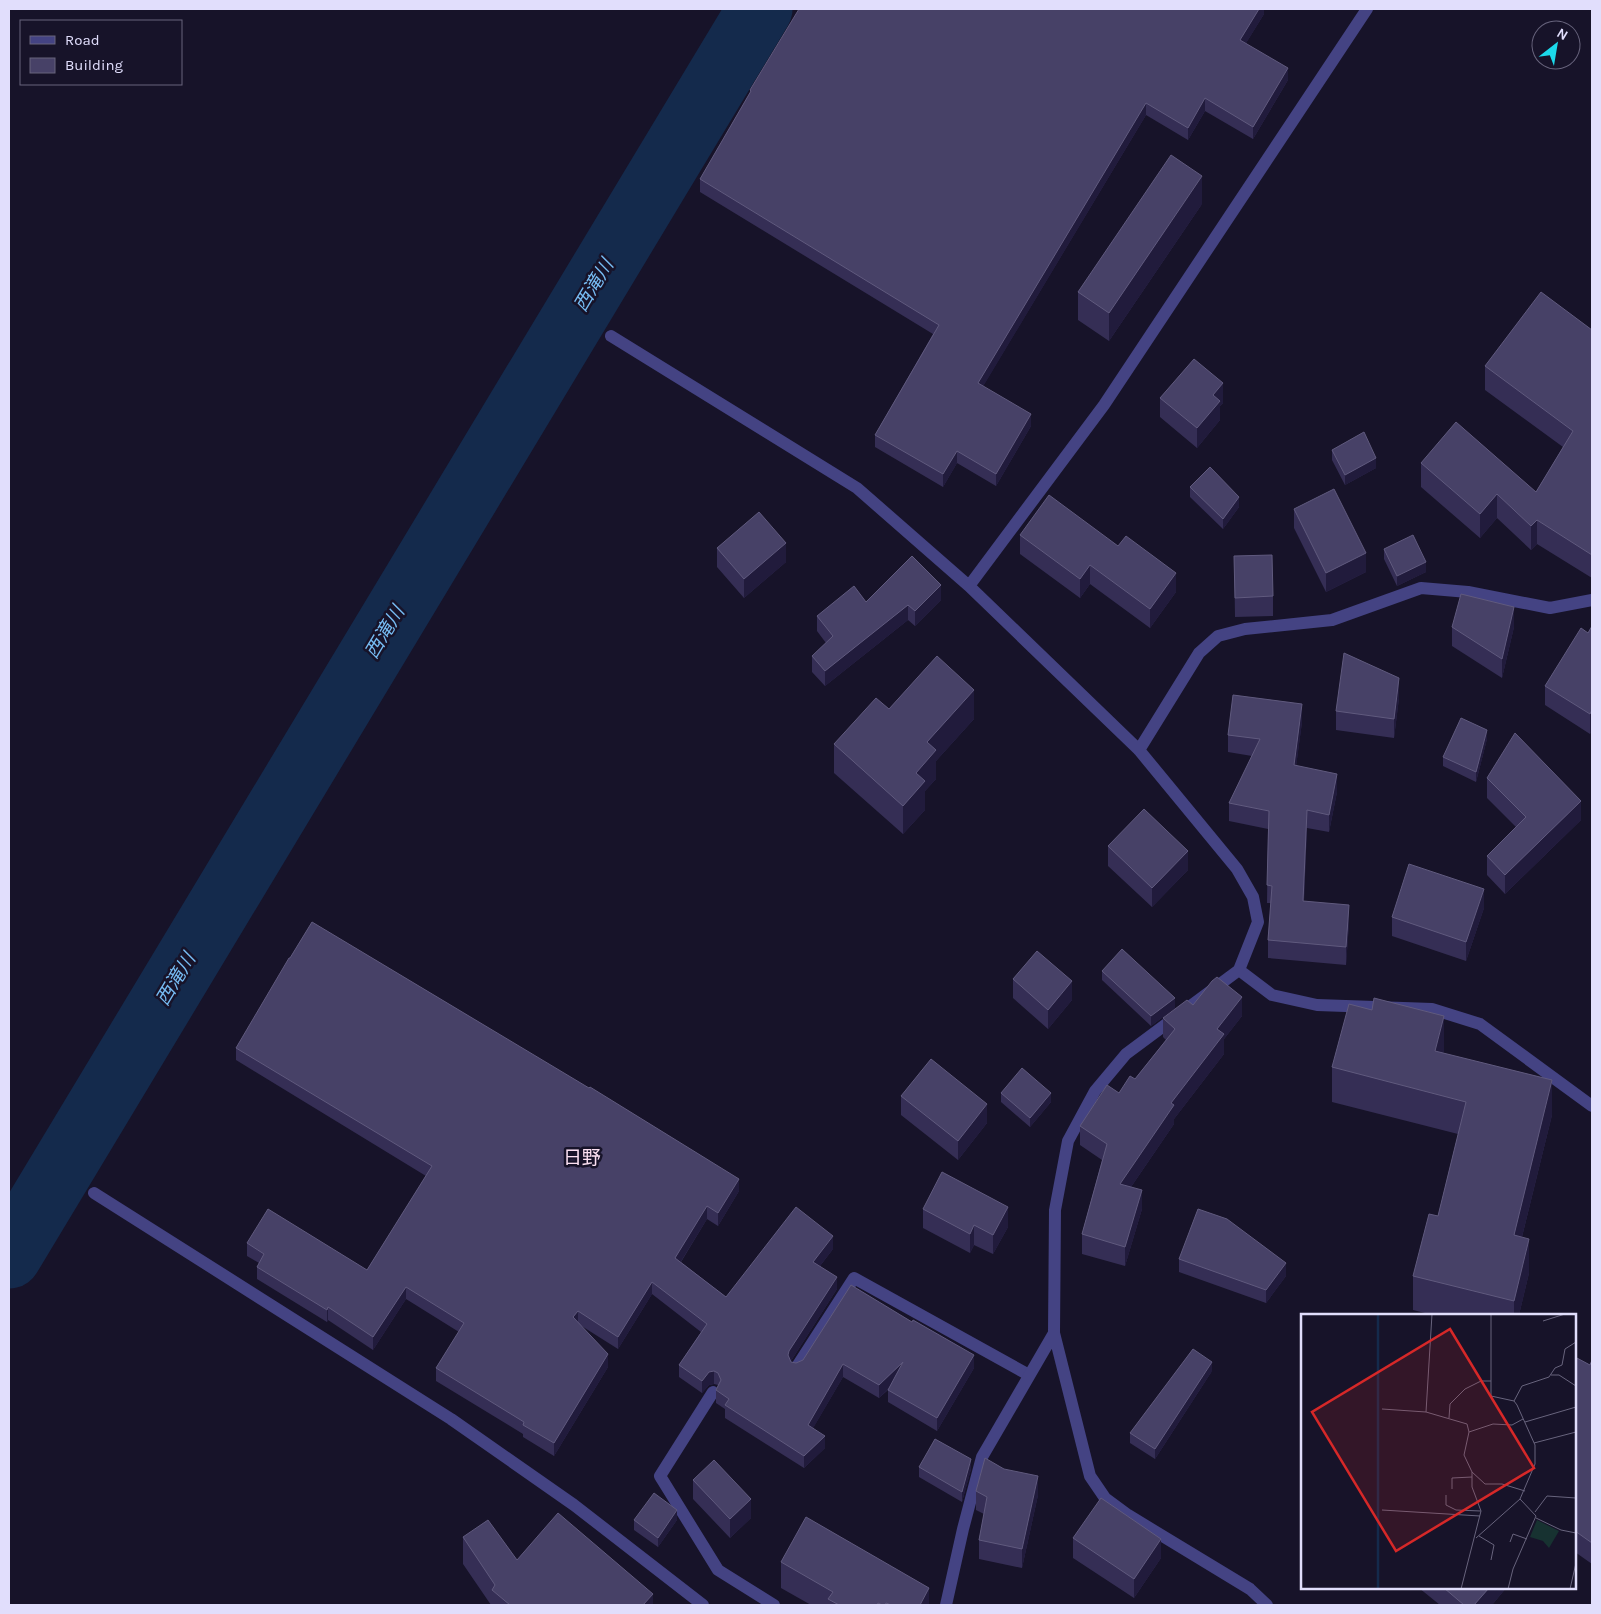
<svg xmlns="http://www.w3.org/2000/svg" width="1601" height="1614" font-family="Karla,'Noto Sans JP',sans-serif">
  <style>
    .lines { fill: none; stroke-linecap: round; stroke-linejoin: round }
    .river { stroke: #142a4c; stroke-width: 65 }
    .service { stroke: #444383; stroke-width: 12 }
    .minor { stroke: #444383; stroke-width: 12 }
    .wall { fill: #352e55 }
    .shaded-wall { fill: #211b3c }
    .building { fill: #474167; stroke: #605a7e }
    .labels { text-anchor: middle; stroke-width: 5; stroke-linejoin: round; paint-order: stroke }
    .water-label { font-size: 19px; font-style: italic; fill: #76bbf2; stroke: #171329 }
    .neighbourhood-label { font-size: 19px; fill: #fce0f2; stroke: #171329 }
    .inset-river { fill: none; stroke: #142a4c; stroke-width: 2.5 }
    .inset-road { fill: none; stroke: #68647d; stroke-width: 1 }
    .view { fill: #d62828; fill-opacity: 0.15; stroke: #d62828; stroke-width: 2.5 }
    .inset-edge { fill: none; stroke: #e1defc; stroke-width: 2.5 }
  </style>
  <rect width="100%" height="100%" fill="#171329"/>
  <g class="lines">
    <path class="river" d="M9 1256 760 9"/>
    <path class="service" d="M796 1368 854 1278 1029 1375
      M713 1392 660 1476 718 1570 774 1605"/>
    <path class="minor" d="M611 336 857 488 969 586 1139 750 1237 869 1253 897 1258 922 1239 970 1126 1054 1095 1091 1068 1141 1055 1210 1054 1333 1090 1476 1105 1498 1128 1515 1250 1589 1267 1605
      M969 586 1104 405 1367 9
      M1139 750 1199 653 1218 636 1245 629 1332 620 1421 588 1468 592 1550 608 1592 600
      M1239 970 1272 995 1317 1005 1432 1009 1480 1024 1592 1106
      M94 1193 451 1419 574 1505 703 1605
      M946 1605 963 1529 982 1457 1054 1333"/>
  </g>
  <path class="wall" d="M1264 9V14L1246 43 1288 80 1253 139 1205 111 1188 140 1146 115 983 386 1031 426 996 486 957 463 943 487 875 447V435L933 334 700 192V179L750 93V90Z
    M1202 204 1109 341 1078 320V292Z
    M1592 330V578L1537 544 1531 550 1497 518 1480 538 1421 487V463L1536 492 1563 447 1485 390V366Z
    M1160 398 1223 403 1220 406V420L1197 448 1160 417Z
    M1332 450 1376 468 1345 485 1332 460Z
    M1190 487 1239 507 1223 529 1190 497Z
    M1294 509 1366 572 1326 592 1294 528Z
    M1020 535 1176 592 1150 628 1090 584 1080 598 1020 554Z
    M717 548 786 562 744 598 717 567Z
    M1384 549 1426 572 1397 586 1384 559Z
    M1234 556 1273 596V616L1235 617Z
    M941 600 915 626 908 620 825 686 812 672V656L826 643 817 631V616L866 602Z
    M1592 626V729L1590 734 1545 705V686L1588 633Z
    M1452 627H1514L1502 678 1452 646Z
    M1399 698 1394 738 1336 730V711Z
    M889 709 974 719 936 761V779L925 791V810L903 834 834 773V744Z
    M1302 722 1296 766 1337 792 1329 832 1307 828 1304 901 1349 923 1346 965 1268 958V940L1271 903H1267L1268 829 1229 821V803L1252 756 1228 752V735Z
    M1487 739 1476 782 1443 766V757Z
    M1487 778 1581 820 1505 894 1487 875V856L1516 827 1487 798Z
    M1108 846 1188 870 1152 907 1108 866Z
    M1484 908 1466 961 1392 936V917Z
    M1102 971 1175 1008 1151 1026 1102 980Z
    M1013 979 1072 1000 1048 1029 1013 998Z
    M1193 1005 1242 1016 1224 1039V1054L1174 1119V1124L1131 1187 1142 1209 1125 1266 1082 1254V1234L1102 1160 1080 1145V1126L1135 1079 1166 1040 1163 1037V1018Z
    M236 1048 739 1191 718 1226 707 1219 681 1262 726 1297 833 1249 820 1266 837 1289 791 1361V1362L796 1363 974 1368 937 1431 888 1402V1390L879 1398 843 1377 813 1428 825 1448 804 1468 725 1418V1409L716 1403V1390L718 1385 714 1384 709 1385 702 1393 679 1377V1365L701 1332 652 1294 618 1349 580 1325 608 1367 554 1456 523 1437V1434L436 1381V1368L459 1332 406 1299 373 1350 328 1320 327 1322 257 1279V1267L259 1263 247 1256V1243L367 1270 426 1176 236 1060Z
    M1444 1050 1443 1053 1552 1115 1522 1237 1529 1273 1519 1315H1433L1413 1310V1276L1438 1216 1458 1134 1332 1102V1067Z
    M1001 1093 1051 1102 1030 1127 1001 1102Z
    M901 1096 987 1123 958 1160 901 1115Z
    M923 1209 1008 1227 993 1254 974 1245 970 1253 923 1228Z
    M1179 1259 1286 1276 1266 1303 1179 1272Z
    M1575 1357 1590 1365 1592 1360V1564L1575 1552Z
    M1212 1371 1155 1459 1130 1443V1433Z
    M919 1467 971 1469 962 1502 919 1477Z
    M693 1480 751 1518 730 1538 693 1499Z
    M976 1491 1038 1495 1022 1568 979 1559V1540L984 1514 976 1510Z
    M634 1520H677L658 1547 634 1530Z
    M463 1537 517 1560 653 1605H491L463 1564Z
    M1073 1538 1161 1558 1134 1598 1073 1558Z
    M781 1562 929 1605H811L781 1588Z
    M1419 1588H1506L1492 1605H1440Z"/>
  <path class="shaded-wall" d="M1259 9H1264V14L1240 53V40Z
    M1288 68V80L1253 139V127Z
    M1205 98V111L1188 140V128Z
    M1146 103V115L978 395V383Z
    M1202 176V204L1109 341V313Z
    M1223 383V403L1220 406V420L1197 448V428L1213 395Z
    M1031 414V426L996 486V474Z
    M957 451V463L943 487V474Z
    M1376 458V468L1345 485V475Z
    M1497 494V518L1480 538V514Z
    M1239 497V507L1223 529V519Z
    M1537 520V544L1531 550V526Z
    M786 543V562L744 598V579Z
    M1366 553V572L1326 592V573Z
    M1426 562V572L1397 586V576Z
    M1090 565V584L1080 598V579Z
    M1176 573V592L1150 628V609Z
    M941 585V600L915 626V611Z
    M908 605V620L825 686V671Z
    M1514 607V627L1502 678V659Z
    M1399 678V698L1394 738V719Z
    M974 690V719L936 761V779L925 791V810L903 834V806L927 742Z
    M1302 704V722L1294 783V765Z
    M1592 710V729L1590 734V714Z
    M1487 730V739L1476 782V772Z
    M1337 774V792L1329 832V815Z
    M1581 801V820L1505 894V875Z
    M1307 810V828L1303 919V901Z
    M1188 851V870L1152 907V888Z
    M1484 889V908L1466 961V942Z
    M1349 905V923L1346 965V947Z
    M1072 981V1000L1048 1029V1010Z
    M1242 997V1016L1224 1039V1054L1174 1119V1124L1120 1203V1184L1217 1029Z
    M1175 998V1008L1151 1026V1016Z
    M1444 1016V1050L1435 1086V1051Z
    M1552 1080V1115L1514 1269V1235Z
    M1051 1093V1102L1030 1127V1118Z
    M987 1104V1123L958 1160V1141Z
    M739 1179V1191L718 1226V1213Z
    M1142 1190V1209L1125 1266V1247Z
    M707 1206V1219L675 1271V1258Z
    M1008 1207V1227L993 1254V1235Z
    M974 1225V1245L970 1253V1234Z
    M833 1236V1249L813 1275V1262Z
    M1529 1239V1273L1519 1315H1514V1301Z
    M1286 1263V1276L1266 1303V1290Z
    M837 1277V1289L789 1364 788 1355 789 1351Z
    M652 1282V1294L618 1349V1337Z
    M406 1287V1299L373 1350V1337Z
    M328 1307V1320L327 1322V1310Z
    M578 1311V1324L573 1317Z
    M608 1354V1367L554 1456V1443Z
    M974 1355V1368L937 1431V1418Z
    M903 1362V1375L879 1398V1385Z
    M1212 1362V1371L1155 1459V1449Z
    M843 1364V1377L808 1437V1425Z
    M714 1371V1384L709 1385 702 1393V1381L709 1372Z
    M825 1436V1448L804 1468V1456Z
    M971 1459V1469L962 1502V1492Z
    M1038 1476V1495L1022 1568V1549Z
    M751 1499V1518L730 1538V1519Z
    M677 1510V1520L658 1547V1538Z
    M1161 1539V1558L1134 1598V1579Z
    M929 1588V1605H920Z
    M1489 1588H1506L1492 1605H1474Z
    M653 1594V1605H643Z"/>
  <path class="building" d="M799 9H1259L1240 40 1288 68 1253 127 1205 98 1188 128 1146 103 978 383 1031 414 996 474 957 451 943 474 875 435 939 325 700 179 751 91 750 90Z
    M1171 155 1202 176 1109 313 1078 292Z
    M1541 292 1592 330V555L1537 520 1531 526 1497 494 1480 514 1421 463 1456 422 1536 492 1573 431 1485 366Z
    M1194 359 1223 383 1213 395 1220 401 1197 428 1160 398Z
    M1364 432 1376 458 1345 475 1332 450Z
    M1210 467 1239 497 1223 519 1190 487Z
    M1334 489 1366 553 1326 573 1294 509Z
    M1049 495 1118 546 1126 536 1176 573 1150 609 1090 565 1080 579 1020 535Z
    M759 512 786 543 744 579 717 548Z
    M1413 535 1426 562 1397 576 1384 549Z
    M1272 555 1273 596 1235 598 1234 556Z
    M912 556 941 585 915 611 908 605 825 671 812 656 833 636 817 616 854 586 866 602Z
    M1461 594 1514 607 1502 659 1452 627Z
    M1592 626V710L1590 714 1545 686 1581 628 1588 633Z
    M1344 653 1399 678 1394 719 1336 711Z
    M937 656 974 690 927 742 936 750 916 773 925 781 903 806 834 744 876 698 889 709Z
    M1233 695 1302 704 1294 765 1337 774 1329 815 1307 810 1303 901 1349 905 1346 947 1268 940 1272 886 1267 885 1269 811 1229 803 1260 739 1228 735Z
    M1461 718 1487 730 1476 772 1443 757Z
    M1515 733 1581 801 1505 875 1487 856 1526 817 1487 778Z
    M1144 809 1188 851 1152 888 1108 846Z
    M1409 864 1484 889 1466 942 1392 917Z
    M312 922 589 1088 590 1087 739 1179 718 1213 707 1206 675 1258 726 1297 796 1207 833 1236 813 1262 837 1277 789 1351 788 1355 791 1362 796 1363 803 1360 851 1285 912 1322 913 1320 974 1355 937 1418 888 1390 903 1362 879 1385 843 1364 808 1425 825 1436 804 1456 725 1405 729 1399 716 1390 721 1380 718 1373 714 1371 709 1372 702 1381 679 1365 707 1324 652 1282 618 1337 578 1311 573 1317 608 1354 554 1443 523 1425 524 1422 436 1368 464 1323 406 1287 373 1337 328 1307 327 1310 257 1267 264 1254 247 1243 268 1209 367 1270 432 1166 236 1048 289 958H290Z
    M1122 949 1175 998 1151 1016 1102 971Z
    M1037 951 1072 981 1048 1010 1013 979Z
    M1217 977 1242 997 1217 1029 1224 1034 1171 1103 1174 1105 1120 1184 1142 1190 1125 1247 1082 1234 1107 1144 1080 1126 1107 1085 1119 1093 1130 1076 1135 1079 1175 1029 1163 1018 1187 1000 1193 1005 1212 981Z
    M1374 998 1444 1016 1435 1051 1552 1080 1514 1235 1529 1239 1514 1301 1413 1276 1429 1214 1438 1216 1466 1102 1332 1067 1349 1004 1372 1010Z
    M931 1059 987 1104 958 1141 901 1096Z
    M1022 1068 1051 1093 1030 1118 1001 1093Z
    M942 1172 1008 1207 993 1235 974 1225 970 1234 923 1209Z
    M1198 1209 1227 1219 1286 1263 1266 1290 1179 1259Z
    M1193 1349 1212 1362 1155 1449 1130 1433Z
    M1575 1357 1590 1365 1592 1360V1543L1575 1531Z
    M935 1439 971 1459 962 1492 919 1467Z
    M985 1458 1004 1469 1038 1476 1022 1549 979 1540 987 1497 976 1491Z
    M714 1460 751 1499 730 1519 693 1480Z
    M654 1493 677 1510 658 1538 634 1520Z
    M1101 1498 1161 1539 1134 1579 1073 1538Z
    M558 1513 653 1594 643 1605H510L492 1590 495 1585 463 1537 488 1520 517 1560Z
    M806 1517 929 1588 920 1605H891L886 1603 885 1605H882L878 1603 877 1605H839L828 1599 833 1592 781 1562Z
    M1444 1588H1489L1474 1605H1464Z"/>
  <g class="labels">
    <g class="water-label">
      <text transform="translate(593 285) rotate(-59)" y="7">西滝川</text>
      <text transform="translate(384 632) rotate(-59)" y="7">西滝川</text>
      <text transform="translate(175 979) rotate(-59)" y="7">西滝川</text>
    </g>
    <g class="neighbourhood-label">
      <text x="582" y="1164">日野</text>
    </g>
  </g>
  <g transform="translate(1301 1314)">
    <rect width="275" height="275" fill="#171329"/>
    <path d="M236 206 258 217 248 234 242 227 229 223Z" fill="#173231"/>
    <path class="inset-river" d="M77 275V0"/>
    <path class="inset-road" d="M242 7 264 0M250 61H258L275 72M213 87 221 72 248 63 254 54 261 51 264 35 275 28M81 95 125 98 166 110 168 118 163 141 171 158 184 170H201L224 177M125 98 131 0M148 104 149 90 164 75 180 67H190M224 108 275 93M168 118 192 110 211 111 222 105M233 129 275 118M151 175V164L171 163M145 181V191L155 196 180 197M81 196 179 202M234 198 246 182 275 184M235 204 260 216 275 219M178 222 193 231 190 246M175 224 219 185 234 150V131L216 91 213 87 190 82V0M209 228 212 220 226 225M160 275 180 197 171 173V158M207 275 212 255 235 202 219 185M269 275 275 249"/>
    <path class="view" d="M149 15 233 154 95 237 11 98Z"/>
    <rect width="275" height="275" class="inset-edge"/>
  </g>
  <rect width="1601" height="1614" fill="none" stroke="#e1defc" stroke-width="20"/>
  <rect x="20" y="20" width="162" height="65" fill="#171329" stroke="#68647d"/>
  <rect x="30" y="36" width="25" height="8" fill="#444383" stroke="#68647d"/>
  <text x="65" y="45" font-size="15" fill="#e1defc">Road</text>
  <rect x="30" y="58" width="25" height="15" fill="#474167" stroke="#68647d"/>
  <text x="65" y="70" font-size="15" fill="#e1defc">Building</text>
  <g transform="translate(1556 45) rotate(31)"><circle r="24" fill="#171329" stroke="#68647d"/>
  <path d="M0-4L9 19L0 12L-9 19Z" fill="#1cd9ea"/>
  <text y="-8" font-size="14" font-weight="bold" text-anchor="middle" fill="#e1defc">N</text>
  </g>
</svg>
